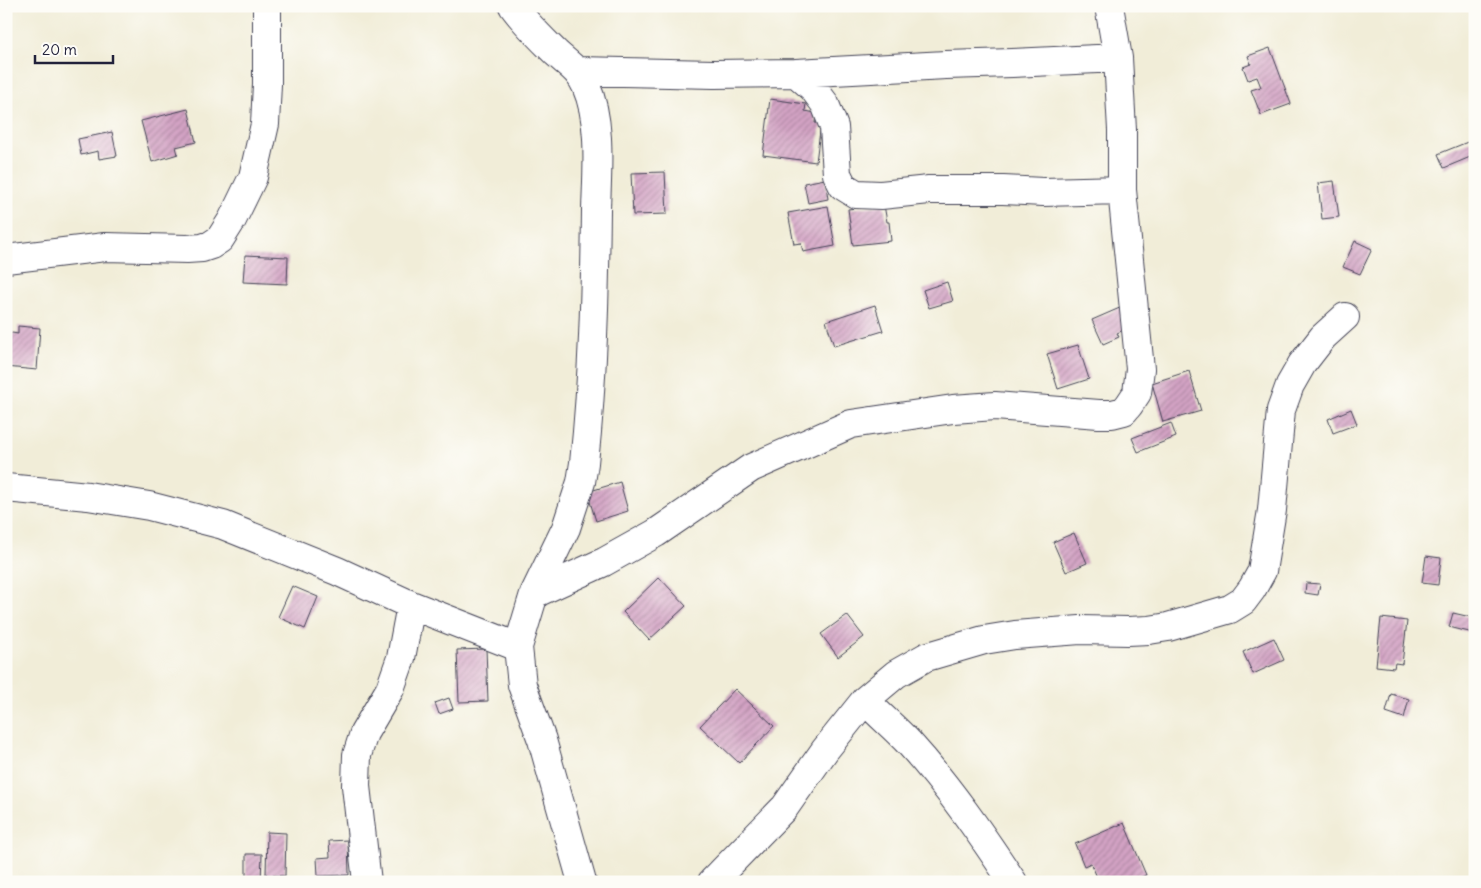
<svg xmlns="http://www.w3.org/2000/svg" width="1481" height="888" font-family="Delius,sans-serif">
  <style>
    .building { fill: url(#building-hatch) }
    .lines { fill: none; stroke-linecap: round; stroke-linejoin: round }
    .minor-casing { stroke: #414053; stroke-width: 30 }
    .minor { stroke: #fff; stroke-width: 28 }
  </style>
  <defs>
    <pattern id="building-hatch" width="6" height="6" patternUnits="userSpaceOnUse" patternTransform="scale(1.25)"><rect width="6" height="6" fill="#d3a3c4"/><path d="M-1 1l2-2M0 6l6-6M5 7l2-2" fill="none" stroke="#ab84a0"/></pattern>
  </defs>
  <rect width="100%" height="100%" fill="#fdfcf7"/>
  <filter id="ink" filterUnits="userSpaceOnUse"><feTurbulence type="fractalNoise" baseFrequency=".02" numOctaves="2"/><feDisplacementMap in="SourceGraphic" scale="10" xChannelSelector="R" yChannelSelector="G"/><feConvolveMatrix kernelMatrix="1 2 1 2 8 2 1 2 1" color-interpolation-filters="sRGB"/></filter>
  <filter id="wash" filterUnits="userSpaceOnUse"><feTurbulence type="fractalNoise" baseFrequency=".0096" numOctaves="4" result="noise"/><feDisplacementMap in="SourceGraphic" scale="20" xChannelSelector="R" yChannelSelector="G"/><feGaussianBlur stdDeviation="1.12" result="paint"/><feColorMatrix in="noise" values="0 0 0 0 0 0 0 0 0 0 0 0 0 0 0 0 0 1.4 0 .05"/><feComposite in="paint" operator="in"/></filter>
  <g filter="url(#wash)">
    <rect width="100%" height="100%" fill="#f1edd8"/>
    <g id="blocks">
      <path class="building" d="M1270 48 1291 104 1261 115 1251 90 1261 87 1257 77 1248 80 1243 67 1251 64 1248 56Z
        M770 99 806 104 805 111 816 113 815 123H821L816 162 763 155Z
        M188 109 196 142 176 147 178 154 152 162 141 121Z
        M112 132 117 156 99 159 98 151 81 155 78 139Z
        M1475 139V155L1444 168 1438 154Z
        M665 172 667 214 633 215 631 173Z
        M825 179 828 199 808 203 804 183Z
        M1334 181 1339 217 1322 219 1318 183Z
        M884 205 887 222H889L891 241 853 245 848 209Z
        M828 206 835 246 803 252 801 243 794 244 788 213Z
        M1355 241 1372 249 1360 274 1343 267Z
        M245 255 288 257 287 284 243 282Z
        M947 282 953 301 929 308 923 290Z
        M875 305 883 331 834 346 826 321Z
        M1122 307 1130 327 1117 333 1119 337 1103 344 1092 320Z
        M18 326 40 328 37 370 6 367V332L18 334Z
        M1078 345 1089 379 1058 389 1047 354Z
        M1189 371 1201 411 1163 422 1152 383Z
        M1351 409 1357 424 1333 433 1328 419Z
        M1171 423 1176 437 1138 452 1132 438Z
        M620 482 628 511 596 521 587 492Z
        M1074 533 1087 563 1066 572 1053 542Z
        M1426 556 1441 558 1438 585 1422 583Z
        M659 577 686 606 649 640 623 612Z
        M1306 583 1320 584 1318 595 1305 593Z
        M292 586 318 597 305 629 278 617Z
        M1453 613 1475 618 1473 633 1449 627Z
        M847 615 864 637 838 657 821 634Z
        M1381 618 1407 621 1402 664 1395 663 1394 668 1376 666Z
        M1274 638 1284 660 1253 674 1243 652Z
        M486 649 488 701 459 702 457 650Z
        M735 689 774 726 739 763 700 726Z
        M1391 694 1409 699 1404 718 1386 712Z
        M449 698 453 709 439 714 435 703Z
        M1124 823 1146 875 1130 882H1107V880L1099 882 1091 863 1084 866 1075 844Z
        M267 832 286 833 285 876 266 875Z
        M348 840 349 875 318 876 317 858 330 857 329 841Z
        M246 854H262L261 882H246Z"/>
    </g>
  </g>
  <g filter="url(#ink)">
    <use href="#blocks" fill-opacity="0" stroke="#414053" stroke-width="1"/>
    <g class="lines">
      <g class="minor-casing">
        <path id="minor" d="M513 6C526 24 541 38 556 53 569 65 579 70 586 86 602 122 597 172 596 210 595 294 593 379 584 463L581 482 566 528 534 594 518 647 522 685 542 740 582 882
          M578 71 714 74 796 73 946 65 1012 63 1118 58
          M796 73 813 88 825 104 834 127 837 174 843 186 856 194 881 195 929 190H1003L1043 192 1122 190
          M6 259 105 247 187 249 202 248 211 245 220 239 232 220 253 177 265 124 267 84V6
          M6 488 88 496 149 506 223 525 337 571 411 605 518 647
          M534 594 604 562 656 533 751 468 851 424 953 409 995 406 1099 414H1112L1124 411 1129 405 1137 393 1140 369 1122 190V130L1118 58 1109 6
          M865 700C879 715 895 728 909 743 948 786 981 834 1013 882
          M367 882 356 786 357 755 364 733 390 689 401 658 411 605
          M712 882 785 807 825 750 865 700 896 674 926 657 984 640 1015 635 1080 630 1128 631 1149 630 1168 627 1230 609 1243 601 1252 589 1262 571 1272 510 1281 410 1290 385 1302 364 1323 337 1345 317"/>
      </g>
      <use href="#minor" class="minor"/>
    </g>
  </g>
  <rect width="1481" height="888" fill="none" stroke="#fdfcf7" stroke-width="25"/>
  <path d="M35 55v8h78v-8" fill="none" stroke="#22223b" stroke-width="2.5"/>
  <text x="42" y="55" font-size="15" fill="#22223b" stroke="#fdfcf7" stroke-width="4" paint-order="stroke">20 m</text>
</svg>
